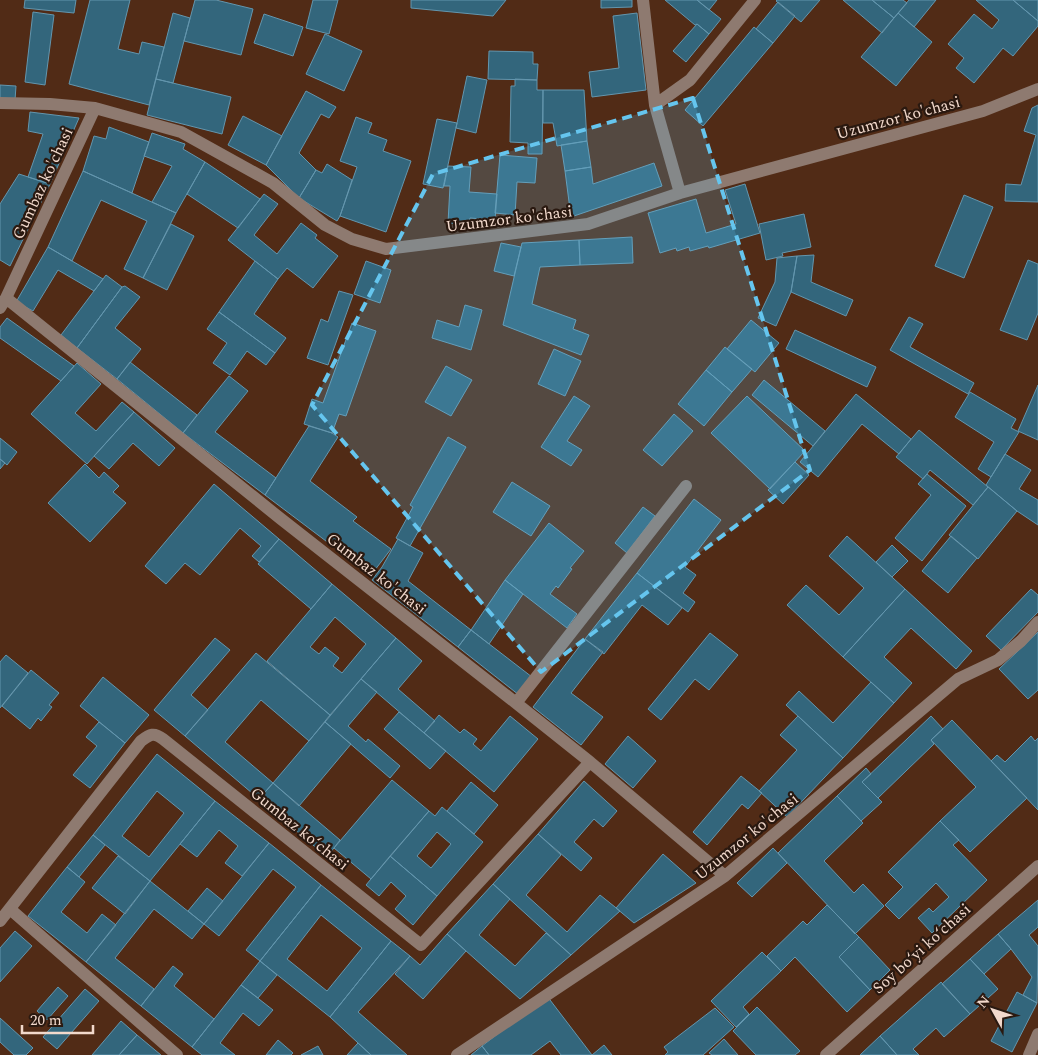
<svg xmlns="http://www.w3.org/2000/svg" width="1038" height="1055" font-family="Spectral,serif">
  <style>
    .building { fill: #33667c; stroke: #6396ae; fill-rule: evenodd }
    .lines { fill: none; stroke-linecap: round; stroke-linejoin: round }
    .minor { stroke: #8e7a70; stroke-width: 12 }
    .marked { fill: #65c5ee; fill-opacity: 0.2; stroke: #65c5ee; stroke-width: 4; stroke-dasharray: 10 6; stroke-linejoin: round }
    .labels { text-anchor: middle; stroke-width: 4.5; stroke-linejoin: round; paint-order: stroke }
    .street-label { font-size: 16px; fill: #f2d9cc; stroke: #2a1910 }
  </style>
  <rect width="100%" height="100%" fill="#512b16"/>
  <path class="building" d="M25 0H76L74 13 24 8Z
    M90 0H130L118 49 139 54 142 42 164 47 149 105 69 84Z
    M195 0H216L253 9 241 55 184 41Z
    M313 0H338L329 34 306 28Z
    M411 0H506L493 16 411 8Z
    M601 0H632V7L601 8Z
    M665 0H697L721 19 709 34 697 24 695 25Z
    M697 0H717L709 10Z
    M777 0H820L801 22 776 1Z
    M843 0H872L894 18 882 33Z
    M872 0H903L907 3 894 18Z
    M909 0H936L914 27 898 13Z
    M976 0H1013L1038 21V26L1013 56 1003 48 974 83 956 68 964 58 948 44 974 14 992 29 999 20Z
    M1013 0H1038V21Z
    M778 2 795 16 773 43 756 29Z
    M33 12 54 15 45 85 25 82Z
    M173 13 190 18 173 83 156 79Z
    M637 13 646 90 592 97 589 72 619 68 613 16Z
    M898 13 932 42 896 86 861 57Z
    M264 14 303 27 293 56 254 43Z
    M697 24 709 34 686 62 673 51Z
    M754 27 773 43 703 126 685 110Z
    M325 34 362 51 344 91 306 74Z
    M489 51 533 52V64H538L537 80 488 79Z
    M467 76 487 80 476 133 456 128Z
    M156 79 231 97 222 134 147 115Z
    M515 79 537 80V90H543L542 154H528V143L510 142 511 86H515Z
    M0 85 16 86 15 100 0 99Z
    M543 90H584L587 141 557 146 553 123H543Z
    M306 91 336 107 329 118 321 114 299 153 316 170 299 198 266 165Z
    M1038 105V202L1005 201 1006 184 1021 185 1036 135 1024 131 1032 108Z
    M30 112 79 118 50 184 28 177 43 134 28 131Z
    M243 116 282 136 266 165 228 145Z
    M356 117 372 123 368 133 387 140 383 151 411 161 386 232 340 216 357 167 340 161Z
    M437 119 457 123 443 188 423 184Z
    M109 127 149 142 132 193 83 171 94 136 106 139Z
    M152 133 185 144 183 149 205 162 176 213 152 202 172 166 144 156Z
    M587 141 591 167 565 171 561 145Z
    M500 155 537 158 535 183 517 182 515 215 495 213Z
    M205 162 260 199 238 228 187 194Z
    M654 163 662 186 571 217 565 171 591 167 593 184Z
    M327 164 352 180 340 216 337 221 299 198 316 170 322 173Z
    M448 166 471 167 469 192 497 194 495 220 470 218 469 225 448 223 450 186H444Z
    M83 171 176 213 143 278 124 269 147 221 101 200 72 261 48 247Z
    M19 174 50 184 10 266 0 260V204Z
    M745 184 760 233 709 248 708 246 690 251 689 247 677 251 676 248 660 253 648 213 696 199 706 233 736 224 725 190Z
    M264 194 278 204 254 235 277 254 301 223 317 235 315 238 338 256 313 288 287 268 278 279 228 240Z
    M964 195 993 207 964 278 935 266Z
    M804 214 811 247 782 253 783 256 766 260 759 224Z
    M171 224 194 236 167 290 143 278Z
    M632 237 633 263 580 265 579 240Z
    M579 240 580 265 540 267 532 304 576 320 573 329 589 335 581 355 503 325 522 243Z
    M501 243 521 247 514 276 494 271Z
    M48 247 103 279 94 291 58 270 33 311 16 302Z
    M814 255 811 282 853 300 846 316 791 292 797 256Z
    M797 256 791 292 776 326 758 318 775 282 777 258Z
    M1028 260 1038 264V313L1027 340 1000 330Z
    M255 261 278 279 254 314 286 338 275 353 219 312Z
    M366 261 391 270 380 303 354 294Z
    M106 275 122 287 77 348 61 335Z
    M125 286 140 297 115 328 141 349 117 379 77 348 122 287Z
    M339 291 353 295 328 365 307 358 321 319 328 322Z
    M465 305 482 310 471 350 432 338 437 320 459 327Z
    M219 312 275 353 266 365 247 351 230 375 213 363 227 343 207 329Z
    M909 317 923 324 910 347 974 383 968 394 890 350Z
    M7 318 74 366 61 381 0 338V327Z
    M751 320 779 343 755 372 727 349Z
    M352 323 376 331 346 416 339 414 332 433 304 424 312 399 323 403Z
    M795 330 876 367 867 387 786 349Z
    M725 347 752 369 732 392 706 370Z
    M554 349 581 361 565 396 538 384Z
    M130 362 197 415 183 433 117 379Z
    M77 363 101 384 75 413 96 431 122 402 134 412 87 464 31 414Z
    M446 366 472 380 451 416 425 402Z
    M706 370 732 392 704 426 678 404Z
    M229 376 248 391 215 432 276 478 265 495 183 433Z
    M764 380 825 431 813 446 752 395Z
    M1038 385V440L1018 431Z
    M970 392 1016 419 1011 428 1019 432 991 477 978 469 994 442 955 417Z
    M856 394 911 439 899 454 862 424 818 477 800 462Z
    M574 396 590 406 567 441 582 450 571 466 541 447Z
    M747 396 805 451 770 489 711 433Z
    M134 412 175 448 159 466 133 443 109 469 94 456Z
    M674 414 693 431 662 466 643 450Z
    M309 426 332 433 338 437 310 481 357 517 353 521 391 549 371 575 265 495Z
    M919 430 988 487 973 505 930 470 923 479 896 457Z
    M448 437 466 447 410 546 396 538 413 507 410 505Z
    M0 438 17 452 7 465 0 459Z
    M1005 454 1031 470 1019 489 1038 500V525L1017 511 986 485Z
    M0 459 5 463 0 469Z
    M795 462 809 475 783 504 768 490Z
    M85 464 99 478 104 472 119 486 113 492 126 503 90 542 48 503Z
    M927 474 966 506 922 561 895 538 931 495 918 484Z
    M512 482 550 506 531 536 493 512Z
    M214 484 279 539 259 562 252 556 261 546 240 528 200 575 185 563 166 584 145 566Z
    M988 487 1017 511 978 559 949 535Z
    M694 499 721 520 685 567 696 575 683 593 695 602 688 612 637 573Z
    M643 507 655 516 627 553 615 543Z
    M549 523 584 551 570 568 572 569 558 588 556 586 550 594 577 614 567 628 505 580Z
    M847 536 905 589 843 657 787 605 806 585 839 615 864 588 829 556Z
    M951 536 977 558 948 593 922 571Z
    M279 539 332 584 311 609 258 564Z
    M398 539 423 553 408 581 471 630 458 647 372 580 382 567Z
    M892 545 908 561 892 577 876 562Z
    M637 573 682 608 668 625 642 605 604 654 585 639Z
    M505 580 523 594 489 644 471 630Z
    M332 584 396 638 330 715 267 661ZM335 617 366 644 342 673 333 666 339 658 325 647 319 654 310 647Z
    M905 589 972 651 956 669 911 628 884 657 912 683 894 703 843 657Z
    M1031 589 1038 595V612L1001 650 986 636Z
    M471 630 532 677 519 695 458 647Z
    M1038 632V690L1028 699 999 669Z
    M710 633 738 655 709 690 695 679 661 720 648 709Z
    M215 638 230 650 191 695 208 710 185 736 154 710Z
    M396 638 422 661 398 689 435 721 424 733 361 679Z
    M585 639 603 652 571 693 603 717 581 745 533 707Z
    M256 653 330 715 309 741 261 700 225 742 273 783 259 799 185 736Z
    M6 655 28 673 0 708V662Z
    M31 670 59 693 49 705 52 707 41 721 38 718 30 729 2 706Z
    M103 677 149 715 125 743 80 706Z
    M361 679 377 692 348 726 366 742 368 739 400 766 390 778 325 722Z
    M871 682 894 703 843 758 786 705 799 691 833 723Z
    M399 712 446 751 430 769 384 729Z
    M439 715 460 733 464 729 477 739 473 744 481 751 510 716 538 739 494 792 424 733Z
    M798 716 843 758 787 817 759 791 797 750 780 735Z
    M931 716 943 729 931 740 934 744 878 798 862 782Z
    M952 720 1027 798 970 852 940 821 976 787 931 740Z
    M99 722 125 743 90 788 73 775 97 746 86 737Z
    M325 722 351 744 299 806 273 783Z
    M628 736 656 761 633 788 605 764Z
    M1031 736 1035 741 1038 738V810L991 761 997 755 1005 762Z
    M157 754 215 801 150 881 93 835ZM157 791 184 813 149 857 122 836Z
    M866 768 871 774 862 782 882 802 861 821 837 796Z
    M741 776 762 793 748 809 742 804 707 845 693 832Z
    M392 780 429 811 371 879 334 848Z
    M584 781 617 811 603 827 594 819 574 842 592 858 581 871 538 834Z
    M471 782 498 805 474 834 447 811Z
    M273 783 340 840 327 857 259 799Z
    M837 796 863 823 824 861 854 893 863 884 884 906 855 934 778 853Z
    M215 801 269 843 242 876 225 863 238 846 219 830 197 857 180 844Z
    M442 807 483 842 437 896 390 856 429 811 435 816ZM437 832 451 844 431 868 417 856Z
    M940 821 959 840 953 845 987 880 932 933 918 918 929 908 933 912 949 897 936 883 899 919 885 905 903 887 888 872Z
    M538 834 561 855 526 895 567 932 600 895 620 911 571 955 493 884Z
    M93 835 105 845 79 877 67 867Z
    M269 843 321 885 260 961 246 950 296 887 273 869 219 936 204 924Z
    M773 848 787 863 752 897 737 883Z
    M663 854 696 883 634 923 616 908Z
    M118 856 150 881 125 914 92 888Z
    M390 856 437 896 413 925 395 909 406 896 391 882 379 896 366 885Z
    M67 867 85 882 61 912 87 933 102 914 116 925 86 962 28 916Z
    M150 881 204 924 192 939 154 909 115 958 154 989 141 1006 86 962Z
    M493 884 510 899 479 935 515 966 546 933 571 955 520 999 447 934Z
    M321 885 391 941 330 1017 260 961ZM321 915 362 948 327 991 287 959Z
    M207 888 223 901 204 924 188 911Z
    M1038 900V927L1029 935 1038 946 1037 1003 1023 995 1032 977 1011 949 998 934Z
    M827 905 859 937 839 957 870 990 847 1012 795 957 781 971 767 956 803 921 807 925Z
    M15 931 32 946 0 982V948Z
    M447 934 466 951 423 999 395 974 410 956 420 965Z
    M998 934 1011 949 984 974 970 959Z
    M859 937 890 970 870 990 839 957Z
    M391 941 410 956 358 1012 407 1055H371L330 1017Z
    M762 952 781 971 743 1007 749 1014 736 1027 711 1001Z
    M970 959 998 989 970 1014 942 984Z
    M260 961 277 975 258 998 241 985Z
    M173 966 183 974 174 986 214 1019 192 1047 141 1006Z
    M941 982 970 1014 944 1037 936 1028 913 1049 919 1055H897L880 1036Z
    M241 985 273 1010 259 1026 243 1013 220 1043 235 1055H202L192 1047Z
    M58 987 68 996 47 1020 37 1011Z
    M85 989 99 1001 57 1049 43 1037Z
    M1017 992 1037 1003 1012 1052 991 1041Z
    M547 996 592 1055H561L550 1041 531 1055H489L482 1046Z
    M757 1007 800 1051 795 1055H756L733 1031Z
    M715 1008 734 1027 703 1055H665L668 1052 664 1047Z
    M0 1018 33 1048 26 1055H14L0 1042Z
    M121 1021 137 1035 119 1055H92Z
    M137 1035 161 1055H119Z
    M880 1036 897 1055H860Z
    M724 1039 738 1055H712L709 1053Z
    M278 1040 293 1053 291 1055H266Z
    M358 1043 371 1055H347Z
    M604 1045 612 1055H592Z
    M318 1046 323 1055H301Z
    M482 1046 489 1055H471Z"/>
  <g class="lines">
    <path class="minor" d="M643 0 655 105 680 193
      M0 103 50 104 95 108 181 132 273 183 325 225 352 239 386 249 588 224 680 193 983 111 1038 89
      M655 105 690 80 755 0
      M6 298 281 519 516 703 590 762 725 876
      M0 308 6 298 95 108
      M516 703 686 486
      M10 909 177 1055
      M0 921 141 741C150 734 154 732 163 739L421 945 590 762
      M457 1055 725 876 958 679 998 660 1021 641 1038 622
      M826 1055 1038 866
      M1029 1055 1038 1034"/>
  </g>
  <path class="marked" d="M693 98 810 470 541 672 312 405 433 174Z"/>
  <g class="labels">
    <g class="street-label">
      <text transform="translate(898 117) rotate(-15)" y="6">Uzumzor ko'chasi</text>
      <text transform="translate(42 183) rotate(-65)" y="6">Gumbaz ko'chasi</text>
      <text transform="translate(509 218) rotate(-7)" y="6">Uzumzor ko'chasi</text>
      <text transform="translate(377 573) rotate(38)" y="6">Gumbaz ko'chasi</text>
      <text transform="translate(300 828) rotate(39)" y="6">Gumbaz koʻchasi</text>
      <text transform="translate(746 836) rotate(-39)" y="6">Uzumzor ko'chasi</text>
      <text transform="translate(921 948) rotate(-42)" y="6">Soy boʻyi koʻchasi</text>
    </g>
  </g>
  <g transform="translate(993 1010) rotate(310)" stroke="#2a1910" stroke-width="4" paint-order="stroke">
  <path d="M0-4L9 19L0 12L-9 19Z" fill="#f2d9cc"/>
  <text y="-8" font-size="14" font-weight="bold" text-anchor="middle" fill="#f2d9cc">N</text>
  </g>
  <path d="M22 1025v8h71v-8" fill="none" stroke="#f2d9cc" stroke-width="2.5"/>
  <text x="30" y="1025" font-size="15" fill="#f2d9cc" stroke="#2a1910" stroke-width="4" paint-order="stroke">20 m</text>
</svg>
